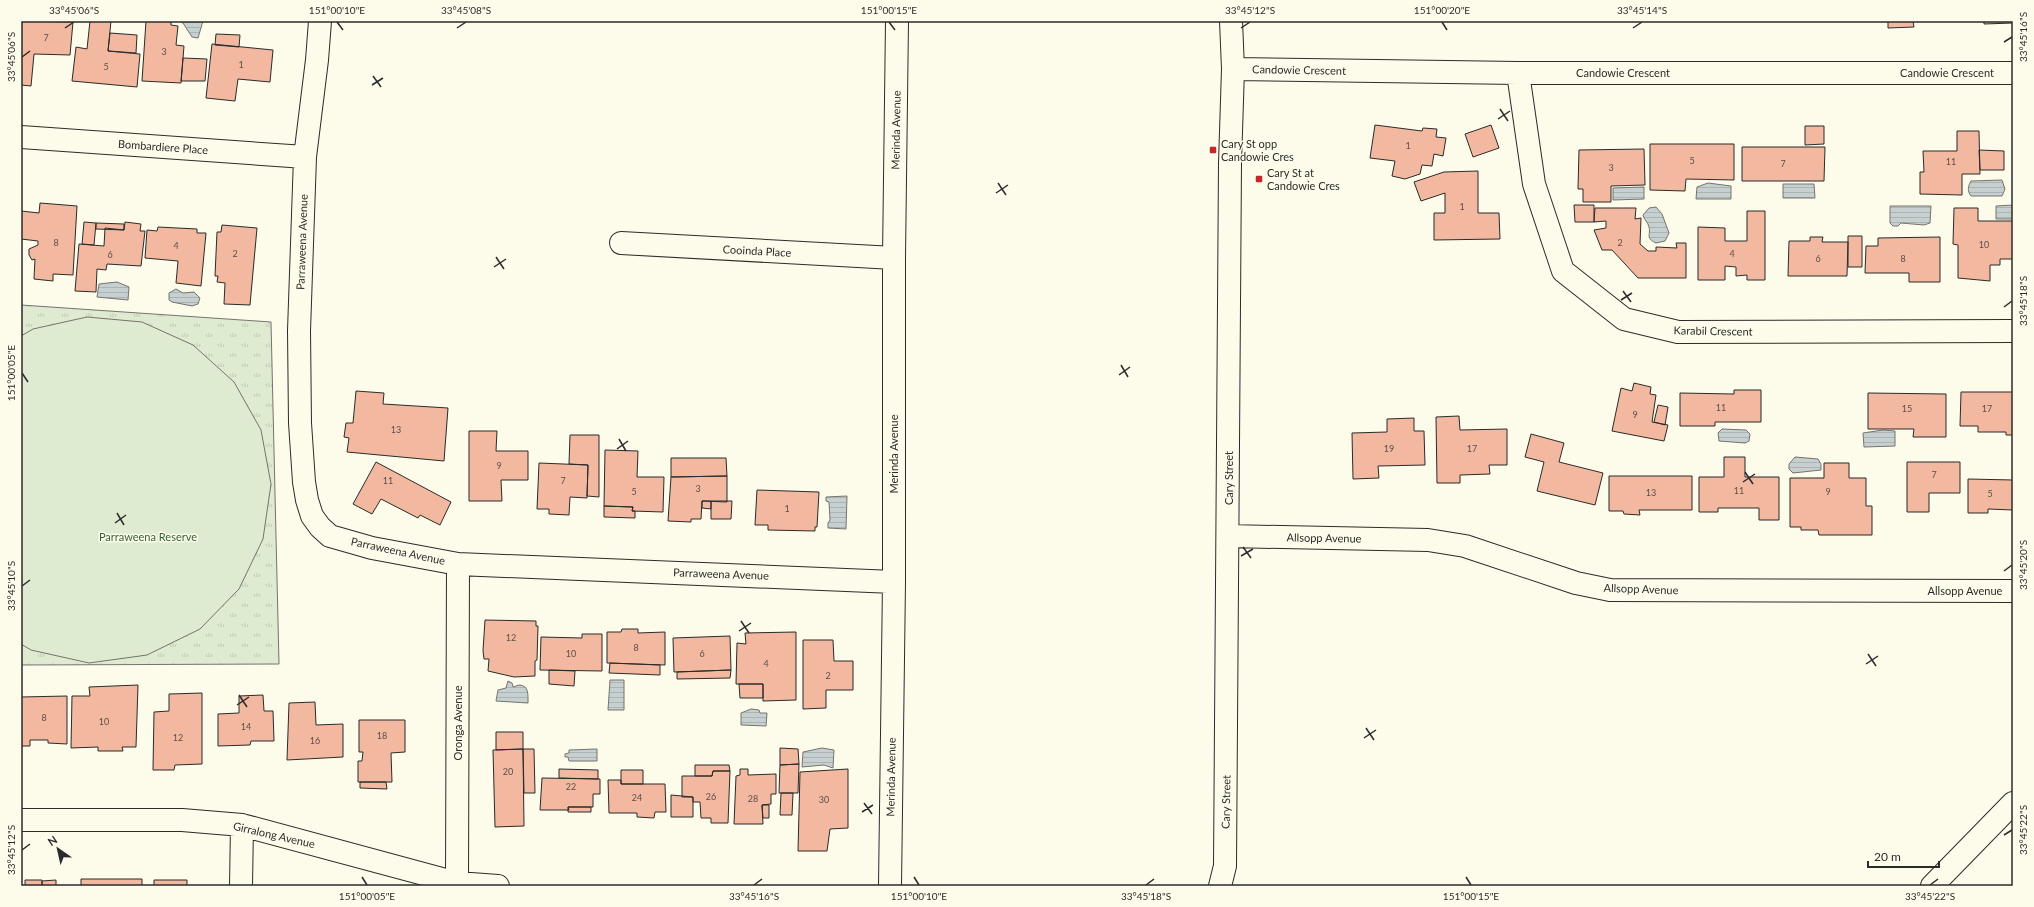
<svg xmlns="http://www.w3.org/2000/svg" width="2034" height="907" font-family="Lato,sans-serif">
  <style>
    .grass { fill: url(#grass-tufts); stroke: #74746e }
    .pitch { fill: #deebd1; stroke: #74746e }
    .water { fill: url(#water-rules); stroke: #74746e }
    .building { fill: #f2b8a0; stroke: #2b2b2b }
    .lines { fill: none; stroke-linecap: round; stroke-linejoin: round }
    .minor-casing { stroke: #2b2b2b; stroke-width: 24 }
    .minor { stroke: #fdfbea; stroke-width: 22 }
    .ticks { fill: none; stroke: #2b2b2b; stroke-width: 1.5 }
    .poi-dot { fill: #c62828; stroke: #fdfbea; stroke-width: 1.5 }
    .labels { text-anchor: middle; stroke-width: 3; stroke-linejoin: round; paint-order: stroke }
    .number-label { font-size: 9px; fill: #5d4e48 }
    .street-label { font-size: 11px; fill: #2b2b2b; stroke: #fdfbea }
    .poi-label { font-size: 11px; fill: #2b2b2b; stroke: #fdfbea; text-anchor: start }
    .park-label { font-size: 11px; fill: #34623c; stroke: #fdfbea }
    .neatline { fill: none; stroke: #2b2b2b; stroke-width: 1.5 }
    .ticks-label { font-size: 10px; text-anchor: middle; fill: #2b2b2b }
  </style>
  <defs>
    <pattern id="grass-tufts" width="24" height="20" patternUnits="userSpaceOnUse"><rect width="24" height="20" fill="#deebd1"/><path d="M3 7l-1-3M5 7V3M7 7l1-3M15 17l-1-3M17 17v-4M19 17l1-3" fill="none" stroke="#bfcab4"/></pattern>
    <pattern id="water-rules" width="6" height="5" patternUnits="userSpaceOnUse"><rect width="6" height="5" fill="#c7d0d0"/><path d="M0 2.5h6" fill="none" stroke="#abb3b3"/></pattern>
  </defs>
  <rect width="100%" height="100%" fill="#fdfbea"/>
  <path class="grass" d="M21 305 271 322 279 664 21 665Z"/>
  <path class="pitch" d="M87 317 142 322 193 345 234 382 261 430 271 484 263 539 239 589 200 629 147 655 89 663 31 650 21 644V336L33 329Z"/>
  <path class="water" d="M179 21H203L198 38 192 37 183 23Z
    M2002 180 2005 189 2002 196H1971C1967 191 1968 186 1971 181Z
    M1708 183 1731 186V199H1696L1697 187Z
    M1783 184H1814L1815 198H1783Z
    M1644 187V199L1613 200V188Z
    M2013 205V219H1996V206Z
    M1890 206H1931L1930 223 1924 225 1901 223 1898 226H1893L1890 223Z
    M1656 207 1662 214 1669 233 1665 241 1656 243C1645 238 1651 235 1649 227 1648 222 1644 220 1643 215L1649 208Z
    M117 282 129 287 128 300 97 297 99 284Z
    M176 289 183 293 194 292 200 298 198 304 192 306 172 302 169 300V293Z
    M1722 429 1746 430 1750 434 1749 441 1745 443 1719 441 1718 433Z
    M1883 430 1895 431V446L1864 447 1863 433Z
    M1795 457 1818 459 1821 464V470L1793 473 1789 469V464Z
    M847 496 846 529 828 528V523L830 520 829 502 826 501V497Z
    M610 680H624V710H608Z
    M508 681 512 683 513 687 519 685C529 685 528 695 528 703L496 701 498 690 506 688Z
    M751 709 759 710 760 713H767L766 726 741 725V713Z
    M822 748 834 750 833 768 824 765 802 767 803 752Z
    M597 749V761H569L568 757H565V754L569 753V750Z"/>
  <path class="building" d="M21 21 73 22 70 55 34 54 31 86 21 85Z
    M90 21H111L108 51 140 54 137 87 72 81 76 47 87 49Z
    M146 21H171V25L178 26 176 45 184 46 181 83 142 81Z
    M1888 21H1913L1914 27 1888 28Z
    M1984 21H2013V23L1984 24Z
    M110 33 137 35 136 53 108 51Z
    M216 34 240 35 239 47 215 45Z
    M212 44 273 50 270 82 238 79 235 101 206 98Z
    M183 58 207 59 205 81H181Z
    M1375 125 1422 131 1423 128 1437 129 1436 137 1446 138 1443 156 1434 154 1432 166 1422 165 1420 174 1405 179 1392 176 1395 161 1370 158Z
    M1491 125 1499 148 1473 157 1465 134Z
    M1805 126H1824V144L1805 145Z
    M1957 131H1979L1980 174H1962V195L1920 194V172H1924L1923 151H1957Z
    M1650 144H1734V180L1686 179 1685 191 1650 190Z
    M1742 147H1825L1824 181H1742Z
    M1644 149 1645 185 1611 186V202H1583V189H1578L1579 150Z
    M1979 150 2004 151V170H1980Z
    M1478 171V213H1499L1500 239 1434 240V213H1445V193L1421 201 1414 182 1444 172Z
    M40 203 77 206 73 275 53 274V281L34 279 35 259 32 260 29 255V249L38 245V241L21 239V211L39 213Z
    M1574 205H1594V222H1575Z
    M1595 208H1636L1635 219 1641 218 1640 244 1648 251H1656V247L1677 248 1676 243H1686V278H1638L1612 250H1602L1594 230 1606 228V221L1594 222Z
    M1954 208H1978V221H2013V259H2000V265H1990V281L1958 278V245L1953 244Z
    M1747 211H1765V280H1747V275L1736 276V267L1725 266V280H1698V227L1725 228V241H1747Z
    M84 222 96 223 94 245 82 244Z
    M125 222 141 224 140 231H145L141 266 107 264 106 270 97 269 96 292 75 291 79 244 104 246 105 228 124 230Z
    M96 223 124 224V230L96 229Z
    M222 225 257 228 250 305 224 304 225 283 217 282 218 276H215L217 232H221Z
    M158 227 197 229V233H206L201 286 176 283 178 261 145 258 147 230 157 231Z
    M1848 236H1862V267H1848Z
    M1810 237H1823L1822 242H1848L1847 276H1788L1789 241H1810Z
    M1940 237V282H1909V273H1865L1866 246H1878V238Z
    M1634 383 1651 387 1650 394 1656 395 1652 422 1668 425 1664 441 1612 431 1621 388 1632 391Z
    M1734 390H1761V422H1715V426H1680V393L1734 394Z
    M356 391 384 393 383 404 448 408 444 461 347 452 349 438 344 437 346 423H353Z
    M1961 392H2013V435H2006V432H1978V426H1960Z
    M1868 393 1946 394V437H1913L1914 429H1868Z
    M1658 405 1668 407 1665 425 1654 422Z
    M1459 416 1460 430 1507 429V465H1489L1490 474 1460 475V483H1437L1436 417Z
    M1414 418V431H1424L1425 465 1378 466 1379 478 1353 479 1352 433 1387 432V419Z
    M469 431H497L496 451H528V480H501L502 501H469Z
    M1531 434 1564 443 1559 462 1603 473 1595 505 1537 491 1544 462 1525 457Z
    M570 435H599V497L587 496 588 465 569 464Z
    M605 450 638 451 637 477H664L663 512 632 511 633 507 604 506Z
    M1724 457H1745V477H1779V520H1759V508H1718V512H1699V477H1724Z
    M671 458H726L727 476 671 477Z
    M376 462 451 502 440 525 420 515 418 518 381 499 372 514 353 504Z
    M1907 462H1960V493H1929V512H1907Z
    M539 463 588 465 587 498 570 497 569 515 549 514V509H537Z
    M1824 463H1849V478H1866V506H1872V535H1819L1818 530H1801V527H1790V478H1824Z
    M727 476V502L702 501 701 519H691V522L668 521 671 477Z
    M1609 476H1692V510H1639L1640 515 1624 514 1623 511H1609Z
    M1968 479 2013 480V510L1988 509V513H1968Z
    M757 490 819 492 817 527H815V531L768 530V525H755Z
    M702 501H711V509L702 508Z
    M711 501H732L731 519H711Z
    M604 506 633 507 632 511H635V518L604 517Z
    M485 620 536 621V626H538L537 660 535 661V676L514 677 488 671 489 659H484L483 651Z
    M622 629H638V633L665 632V665L607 663V632H621Z
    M796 632V700L763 701V684H736L737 643 746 644 745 633Z
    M582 634H602V671L540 670 541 637 582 638Z
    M730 636 731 670 674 672 673 638Z
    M803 640H833L834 661H853V690H826V708L803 709Z
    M610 663 660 665V675L609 673Z
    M549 670 575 671 574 686 549 684Z
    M731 670 730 678 677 679V672Z
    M739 684H763V698H740Z
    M138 685 136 747H122L123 751H98V747L71 748 72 696H90L89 687Z
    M202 693V764L175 765 174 770H153L154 712 169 711V694Z
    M263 695 264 711H273L274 741H251L250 745 218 746V714L239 713V696Z
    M67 696V744L48 743V740H30V746H21V697Z
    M315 702 316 725 343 724V757L287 760 289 703Z
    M359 720H405V752L391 753 392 782H358V761H362L363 752H359Z
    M496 732H523V749L496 750Z
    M780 748 798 749 799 764 780 765Z
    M523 749H534L535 793H524Z
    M523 749 524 826 495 827 493 750Z
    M799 764 798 793H779L780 765Z
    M695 765H729L730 771H713L712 776H695Z
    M559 769 598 770V779L559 778Z
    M740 769H748V775L776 774V794H771V804L762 805 763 824H734L736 776 740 775Z
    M848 769V828L830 829 827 851H798L800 772Z
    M621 770H643V784H621Z
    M713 771H730L728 823H711V818H701L700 802H693V797H682V776H712Z
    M542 778 600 779V794H593V807H568L569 810H540Z
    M608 780H621V784H665L666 812H655L654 818 637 817V813H609Z
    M360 782H386L387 789 360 788Z
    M781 793H793L792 815H780Z
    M671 795 693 797V817H671Z
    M762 805H769V818H763Z
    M568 807H591V812H568Z
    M81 879H142V886H81Z
    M25 880H42V886H25Z
    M56 880V886H42V881Z
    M154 880H187V886H154Z"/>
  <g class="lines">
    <g class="minor-casing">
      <path id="minor" d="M320 21 317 60 305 157 299 331 300 423 304 482 307 500 312 516 320 527 330 536 372 548 458 564 894 582
        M1233 69 1518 73H2013
        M1518 73 1534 184 1563 271 1624 319 1678 332 2013 331
        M21 137 305 157
        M621 243 894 258
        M1228 536 1428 540 1465 546 1576 583 1610 590 2013 591
        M21 820H182L242 825 457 883 498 886
        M457 883 458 564
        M241 886 242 825
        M890 886 894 582V258L897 21
        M1220 886 1225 866 1230 163 1233 69 1231 21
        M1932 886 2013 803"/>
    </g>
    <use href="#minor" class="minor"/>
  </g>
  <path class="ticks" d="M337 22 343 30M889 22 895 30M1442 22 1447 30M65 28 74 22M457 28 466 22M1241 28 1250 22M1633 28 1642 22M2004 42 2012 37M22 57 30 51M373 76 381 87M372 85 383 78M1500 109 1508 121M1498 119 1510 111M998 183 1006 195M996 193 1008 185M496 257 504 269M494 267 506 259M1623 291 1631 302M1621 300 1632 293M2004 307 2012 301M1121 365 1128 377M22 373 28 382M1119 375 1130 367M619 439 626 451M617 449 628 441M1745 472 1753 484M1743 482 1755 474M117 513 124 525M115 523 126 515M1243 547 1251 558M1241 556 1253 549M2004 571 2012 565M22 586 30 580M741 621 749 633M739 631 751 623M1868 654 1876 666M1866 664 1878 656M239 695 247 707M237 705 249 697M1366 728 1374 740M1364 738 1376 730M864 803 872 814M862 812 873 805M2004 835 2012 830M22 850 30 844M362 877 367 885M914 877 919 885M1466 877 1471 885M754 885 762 879M1146 885 1154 879M1930 885 1938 879"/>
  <g class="poi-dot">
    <rect x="1209" y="146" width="8" height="8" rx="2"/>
    <rect x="1255" y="175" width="8" height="8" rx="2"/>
  </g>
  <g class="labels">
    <g class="number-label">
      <text x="46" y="41">7</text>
      <text x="164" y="55">3</text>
      <text x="241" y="68">1</text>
      <text x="106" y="70">5</text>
      <text x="1408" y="149">1</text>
      <text x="1692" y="164">5</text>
      <text x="1951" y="165">11</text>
      <text x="1783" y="167">7</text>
      <text x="1611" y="171">3</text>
      <text x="1462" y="210">1</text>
      <text x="56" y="246">8</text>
      <text x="1620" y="246">2</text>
      <text x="1984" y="248">10</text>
      <text x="176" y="249">4</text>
      <text x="235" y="257">2</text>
      <text x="1732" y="257">4</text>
      <text x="110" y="258">6</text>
      <text x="1818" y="262">6</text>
      <text x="1903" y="262">8</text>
      <text x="1721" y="411">11</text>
      <text x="1907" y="412">15</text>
      <text x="1987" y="412">17</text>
      <text x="1635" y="418">9</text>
      <text x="396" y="433">13</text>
      <text x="1389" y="452">19</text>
      <text x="1472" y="452">17</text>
      <text x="499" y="469">9</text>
      <text x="1934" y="478">7</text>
      <text x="388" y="484">11</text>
      <text x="563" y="484">7</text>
      <text x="698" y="492">3</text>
      <text x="1739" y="494">11</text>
      <text x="634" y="495">5</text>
      <text x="1828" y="495">9</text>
      <text x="1651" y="496">13</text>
      <text x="1990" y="497">5</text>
      <text x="787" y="512">1</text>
      <text x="511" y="641">12</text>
      <text x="636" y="651">8</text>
      <text x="571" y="657">10</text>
      <text x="702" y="657">6</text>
      <text x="766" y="667">4</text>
      <text x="828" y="679">2</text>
      <text x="44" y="721">8</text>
      <text x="104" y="725">10</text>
      <text x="246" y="730">14</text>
      <text x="382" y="739">18</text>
      <text x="178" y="741">12</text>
      <text x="315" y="744">16</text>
      <text x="508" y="775">20</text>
      <text x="571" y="790">22</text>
      <text x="711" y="800">26</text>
      <text x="637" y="801">24</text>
      <text x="753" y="802">28</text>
      <text x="824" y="803">30</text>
    </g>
    <g class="street-label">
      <text transform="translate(1299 70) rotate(1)" y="4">Candowie Crescent</text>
      <text x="1623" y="77">Candowie Crescent</text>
      <text x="1947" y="77">Candowie Crescent</text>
      <text transform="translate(896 130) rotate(-89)" y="4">Merinda Avenue</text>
      <text transform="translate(163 147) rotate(4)" y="4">Bombardiere Place</text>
      <text transform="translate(302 242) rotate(-88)" y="4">Parraweena Avenue</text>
      <text transform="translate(757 251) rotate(3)" y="4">Cooinda Place</text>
      <text transform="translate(1713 331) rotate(1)" y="4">Karabil Crescent</text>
      <text transform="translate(894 454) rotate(-90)" y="4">Merinda Avenue</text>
      <text transform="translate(1229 478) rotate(-90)" y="4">Cary Street</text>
      <text transform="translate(1324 538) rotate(1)" y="4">Allsopp Avenue</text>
      <text transform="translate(398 551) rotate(12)" y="4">Parraweena Avenue</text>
      <text transform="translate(721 574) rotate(2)" y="4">Parraweena Avenue</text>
      <text transform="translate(1641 589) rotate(2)" y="4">Allsopp Avenue</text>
      <text x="1965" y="595">Allsopp Avenue</text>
      <text transform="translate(458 723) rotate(-90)" y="4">Oronga Avenue</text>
      <text transform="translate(891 777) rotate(-89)" y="4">Merinda Avenue</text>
      <text transform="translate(1226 802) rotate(-89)" y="4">Cary Street</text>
      <text transform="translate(274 835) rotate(13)" y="4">Girralong Avenue</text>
    </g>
    <g class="poi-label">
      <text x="1221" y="148">Cary St opp<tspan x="1221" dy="13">Candowie Cres</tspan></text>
      <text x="1267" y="177">Cary St at<tspan x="1267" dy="13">Candowie Cres</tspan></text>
    </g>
    <g class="park-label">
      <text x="148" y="541">Parraweena Reserve</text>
    </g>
  </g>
  <rect width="2034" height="907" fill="none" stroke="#fdfbea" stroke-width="44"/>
  <g transform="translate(58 849) rotate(326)" stroke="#fdfbea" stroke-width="3" paint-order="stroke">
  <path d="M0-3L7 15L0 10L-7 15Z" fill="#2b2b2b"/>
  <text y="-6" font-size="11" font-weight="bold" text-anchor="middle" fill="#2b2b2b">N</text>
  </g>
  <path d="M1868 861v6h71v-6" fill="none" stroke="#2b2b2b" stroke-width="2"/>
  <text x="1874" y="861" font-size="12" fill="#2b2b2b" stroke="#fdfbea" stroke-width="3" paint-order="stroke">20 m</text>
  <rect x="22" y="22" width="1990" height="863" class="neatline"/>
  <g class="ticks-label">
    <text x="74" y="14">33°45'06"S</text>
    <text x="337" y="14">151°00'10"E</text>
    <text x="466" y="14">33°45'08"S</text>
    <text x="889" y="14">151°00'15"E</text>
    <text x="1250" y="14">33°45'12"S</text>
    <text x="1442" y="14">151°00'20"E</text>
    <text x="1642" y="14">33°45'14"S</text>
    <text transform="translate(2023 37) rotate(-90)" y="4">33°45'16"S</text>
    <text transform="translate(11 57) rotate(-90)" y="4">33°45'06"S</text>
    <text transform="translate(2023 301) rotate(-90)" y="4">33°45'18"S</text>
    <text transform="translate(11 373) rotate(-90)" y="4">151°00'05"E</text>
    <text transform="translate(2023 565) rotate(-90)" y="4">33°45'20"S</text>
    <text transform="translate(11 586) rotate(-90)" y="4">33°45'10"S</text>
    <text transform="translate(2023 830) rotate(-90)" y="4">33°45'22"S</text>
    <text transform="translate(11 850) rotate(-90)" y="4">33°45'12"S</text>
    <text x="367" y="900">151°00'05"E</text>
    <text x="754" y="900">33°45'16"S</text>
    <text x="919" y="900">151°00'10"E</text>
    <text x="1146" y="900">33°45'18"S</text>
    <text x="1471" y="900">151°00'15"E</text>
    <text x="1930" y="900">33°45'22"S</text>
  </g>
</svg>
